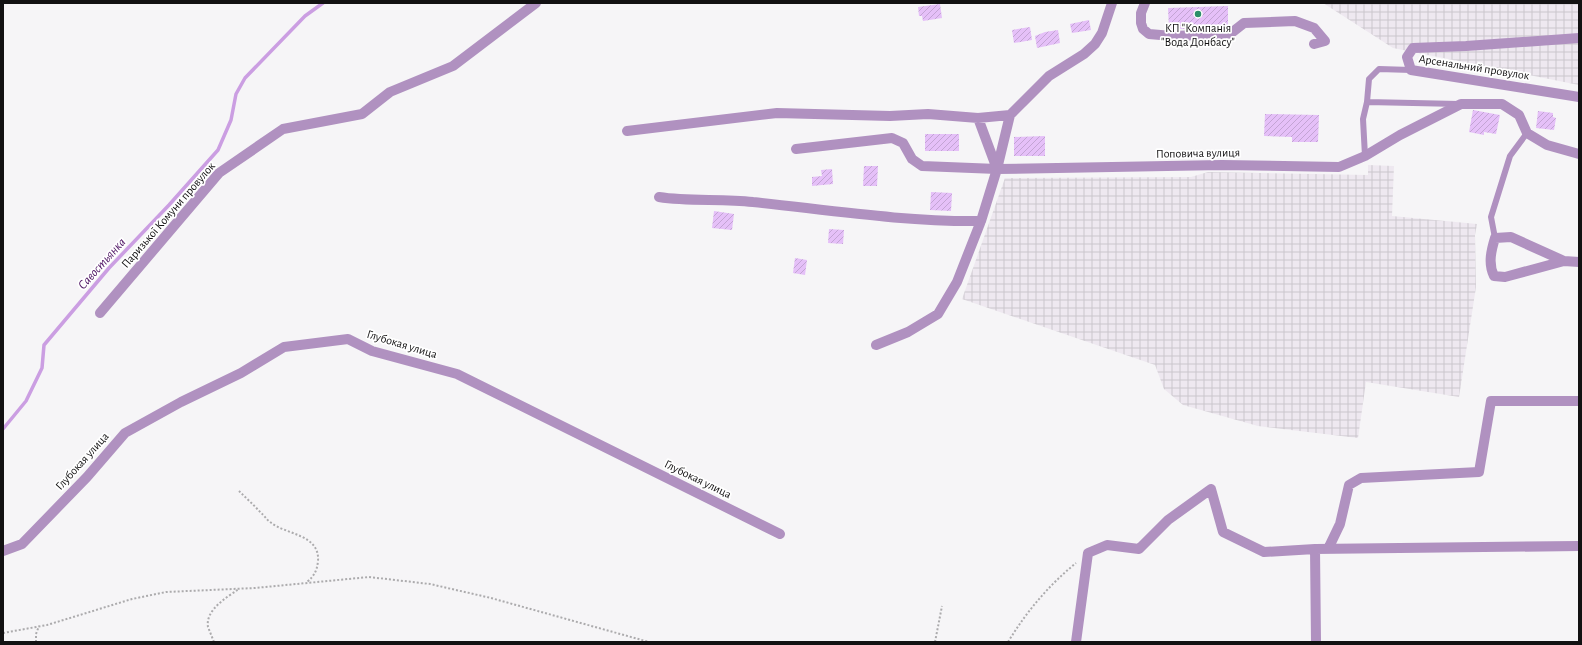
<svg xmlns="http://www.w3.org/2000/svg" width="1582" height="645" font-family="'Alegreya Sans',sans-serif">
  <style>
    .industrial { fill: url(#industrial-grid) }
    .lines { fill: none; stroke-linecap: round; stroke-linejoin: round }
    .stream { stroke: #cb9ee2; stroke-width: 3.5 }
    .building { fill: url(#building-hatch) }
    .path { stroke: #acabad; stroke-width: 2; stroke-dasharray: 2 2; stroke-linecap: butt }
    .lane { stroke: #b091c0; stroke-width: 6 }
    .street { stroke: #b091c0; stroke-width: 10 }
    .poi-dot { fill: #2b8f6a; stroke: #fff; stroke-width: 1.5 }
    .labels { text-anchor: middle; stroke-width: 3.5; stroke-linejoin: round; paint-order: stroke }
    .poi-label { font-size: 12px; fill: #121112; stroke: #fff }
    .street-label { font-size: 12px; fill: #121112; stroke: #fff }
    .water-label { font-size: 13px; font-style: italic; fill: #490d5f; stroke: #fff }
  </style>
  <defs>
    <pattern id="industrial-grid" width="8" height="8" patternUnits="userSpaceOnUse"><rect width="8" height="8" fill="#eee8f0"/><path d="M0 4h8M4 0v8" fill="none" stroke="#cbc6cd"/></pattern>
    <pattern id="building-hatch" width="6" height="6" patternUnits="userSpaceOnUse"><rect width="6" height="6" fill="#e5c0f8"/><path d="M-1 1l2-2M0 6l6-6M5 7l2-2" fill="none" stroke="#c3a4d4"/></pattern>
  </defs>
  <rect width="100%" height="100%" fill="#f6f5f7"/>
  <path class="industrial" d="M1323 3H1579V85L1393 48Z
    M1368 165 1394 166 1392 216 1477 224 1475 235 1476 287 1459 397 1366 382 1358 438 1258 426 1183 405 1164 389 1155 365 962 299 1005 178 1191 177 1208 172 1368 175Z"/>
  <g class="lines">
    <path class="stream" d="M3 429 26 401 42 368 44 345 109 268 169 205 218 150 231 120 236 94 245 78 305 16 323 3"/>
  </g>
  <path class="building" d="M940 4 942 18 923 21 922 16H919L918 7Z
    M1228 6V28L1169 29 1168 8Z
    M1089 20 1091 30 1072 33 1070 24Z
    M1030 27 1032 40 1014 43 1012 30Z
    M1058 30 1060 43 1037 48 1035 36 1045 32Z
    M1473 110 1500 115 1496 134 1484 132V135L1469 132Z
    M1538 111 1553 113V117L1556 118 1554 130 1536 128Z
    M1265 114 1319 115 1318 142H1292V137L1264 136Z
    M925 134H959V151H925Z
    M1045 136V156H1014V137Z
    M864 166H878L877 186H863Z
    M832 169 833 184 812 186V177L822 176 821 170Z
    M931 192 952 193 951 211 930 210Z
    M714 211 734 214 732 230 712 228Z
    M829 229 844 230 843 244 828 243Z
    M795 258 807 260 805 275 793 273Z"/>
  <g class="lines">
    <path class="path" d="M239 491C246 498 254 505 261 513 264 515 266 519 270 522 286 535 320 534 318 561 317 571 314 576 307 582
      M3 633 47 625 132 599 166 592 255 588 369 577 430 584 491 598 649 642
      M36 642V634L39 626
      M214 642C212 637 210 632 208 627 205 610 227 597 239 589
      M935 642 942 606
      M1008 642C1027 611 1048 586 1076 563"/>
    <path class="lane" d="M1411 70 1379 69 1369 79 1367 102 1459 104
      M1365 156 1363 119 1367 102
      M1495 238 1491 217 1510 156 1527 133"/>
    <path class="street" d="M1145 3 1141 13V23L1143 29 1149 34 1172 36 1230 34 1244 23 1295 21 1314 28 1325 41 1314 44
      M1579 38 1466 46 1413 48 1407 57 1411 70 1579 97
      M978 118 997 169 1010 115 1049 76 1084 54 1095 44 1102 33 1112 3
      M627 131 777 113 890 116 928 114 978 118 1010 115
      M796 149 892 138 903 143 912 159 922 166 997 169 1222 165 1339 167 1365 156 1400 135 1461 104H1502L1519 115 1527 133 1547 145 1579 154
      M659 197C690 202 722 198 753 202 829 210 905 222 981 221
      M1564 261 1511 237 1495 238C1491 251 1488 264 1494 276L1505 277 1564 261 1579 262
      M100 313 219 173 283 129 362 114 390 92 453 66 536 3
      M876 345 908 332 938 314 957 282 981 221 997 169
      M1315 549 1316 642
      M1328 549 1340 524 1349 485 1361 478 1479 472 1491 401H1579
      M3 551 22 544 87 477 125 433 181 402 241 373 284 347 348 339 372 351 457 374 780 534
      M1076 642 1088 553 1107 545 1139 549 1168 520 1211 489 1223 532 1264 552 1315 549 1579 546"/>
  </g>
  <circle class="poi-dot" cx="1198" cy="14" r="4"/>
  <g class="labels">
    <g class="poi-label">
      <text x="1198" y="32">КП "Компанія<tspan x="1198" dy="14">"Вода Донбасу"</tspan></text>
    </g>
    <g class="street-label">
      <text transform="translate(1474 67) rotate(9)" y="4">Арсенальний провулок</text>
      <text transform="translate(1198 153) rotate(-1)" y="4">Поповича вулиця</text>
      <text transform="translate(168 215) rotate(-49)" y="4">Паризької Комуни провулок</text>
      <text transform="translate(402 344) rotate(17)" y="4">Глубокая улица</text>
      <text transform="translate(82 461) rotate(-48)" y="4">Глубокая улица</text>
      <text transform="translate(698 479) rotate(26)" y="4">Глубокая улица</text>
    </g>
    <g class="water-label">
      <text transform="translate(101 263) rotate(-48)" y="5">Савостьянка</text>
    </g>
  </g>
  <rect width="1582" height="645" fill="none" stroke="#121112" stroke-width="8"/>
</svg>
